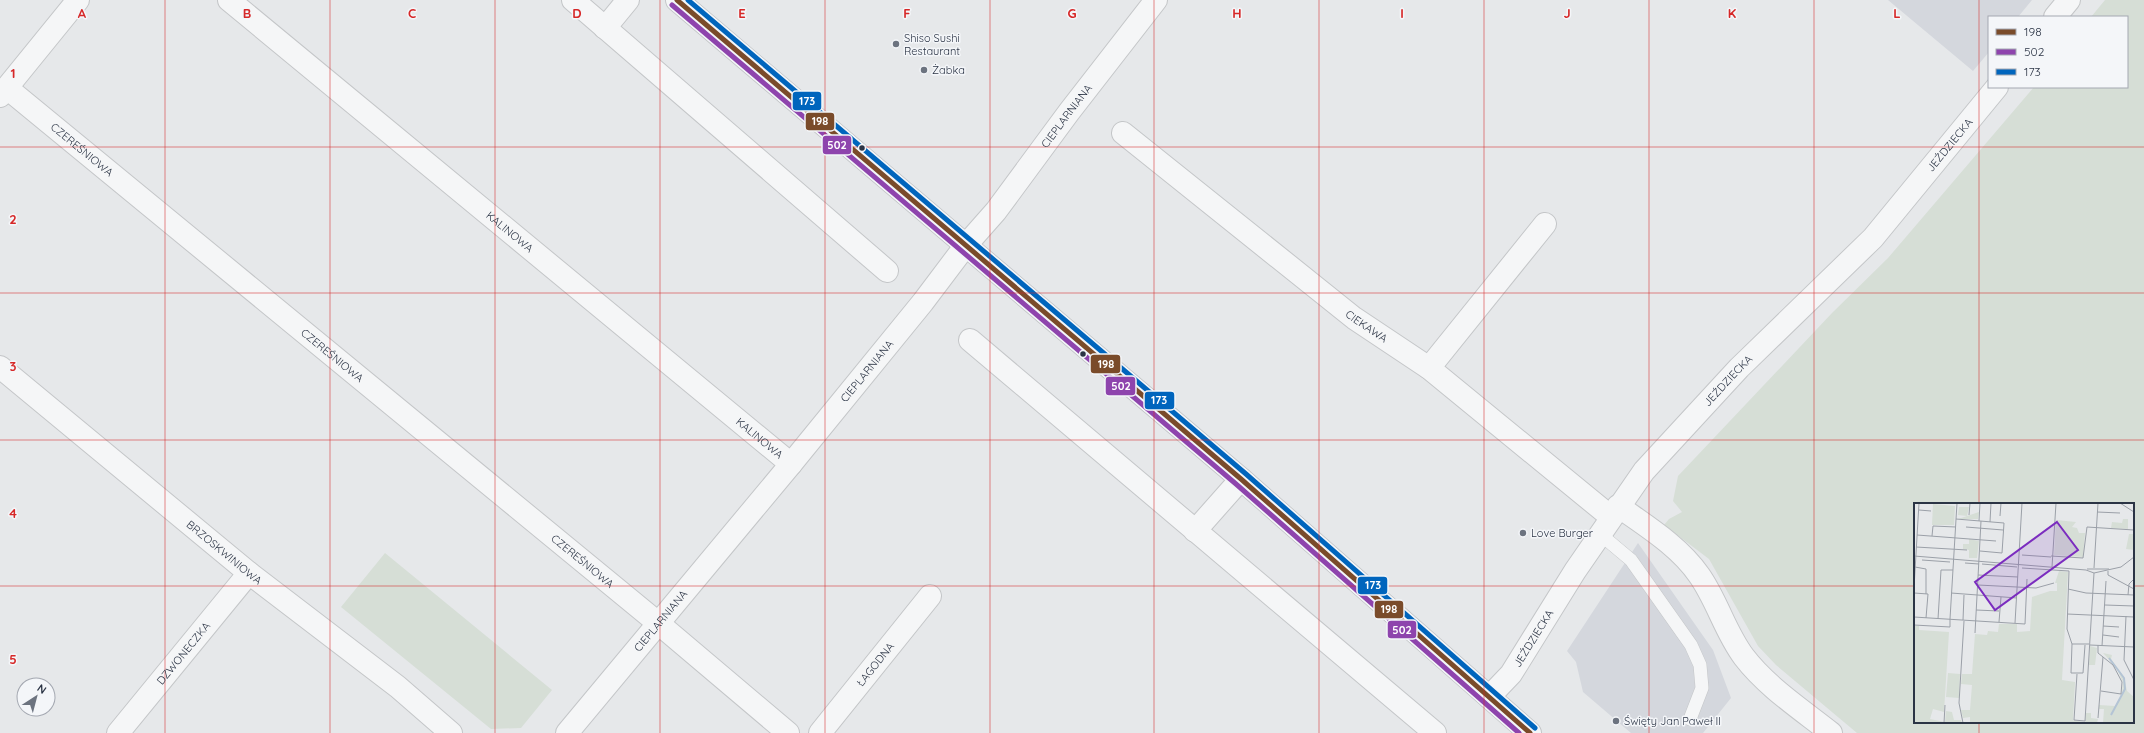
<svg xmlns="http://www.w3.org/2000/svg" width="2144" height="733" font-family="Quicksand,sans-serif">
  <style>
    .built { fill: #d4d7dd }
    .green { fill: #d6ded6; fill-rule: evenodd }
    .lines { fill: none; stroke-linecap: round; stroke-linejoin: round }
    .service-casing { stroke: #c4c6c8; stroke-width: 14 }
    .minor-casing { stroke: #c4c6c8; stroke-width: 24 }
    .tertiary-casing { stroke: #c4c6c8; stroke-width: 24 }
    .service { stroke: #f5f6f7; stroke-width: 13 }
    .minor { stroke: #f5f6f7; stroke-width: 22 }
    .tertiary { stroke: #f5f6f7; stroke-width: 22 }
    .bus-1-casing { stroke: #f4f6f9; stroke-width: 8 }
    .bus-2-casing { stroke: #f4f6f9; stroke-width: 8 }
    .bus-3-casing { stroke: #f4f6f9; stroke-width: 8 }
    .bus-1 { stroke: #7a4b2a; stroke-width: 5 }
    .bus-2 { stroke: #8e44ad; stroke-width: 5 }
    .bus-3 { stroke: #0065bd; stroke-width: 5 }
    .grid { fill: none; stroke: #d62828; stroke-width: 1; stroke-opacity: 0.55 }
    .poi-dot { fill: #6c737f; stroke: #f4f6f9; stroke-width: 1.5 }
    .bus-dot { fill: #2b3445; stroke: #f4f6f9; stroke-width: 1.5 }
    .labels { text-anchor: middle; stroke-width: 3; stroke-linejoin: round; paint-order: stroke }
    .poi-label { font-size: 11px; fill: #2b3445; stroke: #f4f6f9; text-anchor: start }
    .street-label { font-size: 11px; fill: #2b3445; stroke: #f4f6f9 }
    .inset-river { fill: none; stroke: #b4c4d5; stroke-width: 2 }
    .inset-road { fill: none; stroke: #9ba0a8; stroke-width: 1 }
    .view { fill: #7b2cbf; fill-opacity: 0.15; stroke: #7b2cbf; stroke-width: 2 }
    .inset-edge { fill: none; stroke: #2b3445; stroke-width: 2 }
    .grid-label { font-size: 13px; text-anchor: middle; font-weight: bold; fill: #d62828; stroke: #f4f6f9; stroke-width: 3; stroke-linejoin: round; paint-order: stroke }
    .line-badge { stroke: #f4f6f9; stroke-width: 1.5 }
    .badge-label { font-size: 11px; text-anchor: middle; font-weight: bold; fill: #fff }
  </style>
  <rect width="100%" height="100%" fill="#e6e8ea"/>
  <path class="built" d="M1888 0H2032L2018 17H1989V52L1973 71Z
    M1638 543 1713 650 1731 698 1703 733H1631L1583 692 1576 662 1567 651Z"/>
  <path class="green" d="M2105 0H2144V733H1857L1776 665 1758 646 1709 559 1664 525 1669 519 1682 512 1673 501 1678 476 1832 313 1888 258 2034 87H2127V17H2091ZM1915 504H2133V722H1915Z
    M385 553 552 690 521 728 491 729 341 607Z"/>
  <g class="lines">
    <g class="service-casing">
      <path id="service" d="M1600 534 1631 560 1691 645 1700 665 1702 688 1690 719"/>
    </g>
    <g class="minor-casing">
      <g id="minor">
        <path id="s1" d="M229 0 791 464"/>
        <path d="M573 0 887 271"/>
        <path d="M2055 17 2069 0"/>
        <path d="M605 28 628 0"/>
        <path id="s2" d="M7 88 658 623 788 733"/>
        <path d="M0 96 78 0"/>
        <path id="s3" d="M1123 133 1354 318 1429 368 1611 517"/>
        <path d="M970 340 1435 733"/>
        <path id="s4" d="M0 367 249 573 398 687 451 733"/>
        <path d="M1429 368 1545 224"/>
        <path d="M1618 506C1646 526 1679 546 1699 575 1717 600 1725 632 1744 657 1767 687 1802 710 1831 733"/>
        <path d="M1195 531 1241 479"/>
        <path id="s5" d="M1489 697 1511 674 1575 571 1644 471 1739 368 1873 238 1997 87"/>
        <path id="s6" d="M118 733 249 573"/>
        <path id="s7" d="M567 733 791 464 923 302 966 245 996 211 1069 112 1156 0"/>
        <path id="s8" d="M820 733 930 596"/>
      </g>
    </g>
    <g class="tertiary-casing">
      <path id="tertiary" d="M677 0 1241 479 1530 733"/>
    </g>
    <use href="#service" class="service"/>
    <use href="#minor" class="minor"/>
    <use href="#tertiary" class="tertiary"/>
    <g class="bus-1-casing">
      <path id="bus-1" d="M677 0 1241 479 1530 733"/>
    </g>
    <g class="bus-2-casing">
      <path id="bus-2" d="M672 5 1236 484 1519 733"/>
    </g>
    <g class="bus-3-casing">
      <path id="bus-3" d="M688 0 1246 474 1535 728"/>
    </g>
    <use href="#bus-1" class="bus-1"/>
    <use href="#bus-2" class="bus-2"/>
    <use href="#bus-3" class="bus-3"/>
  </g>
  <path class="grid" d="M165 0V733M330 0V733M495 0V733M660 0V733M825 0V733M990 0V733M1154 0V733M1319 0V733M1484 0V733M1649 0V733M1814 0V733M1979 0V504M0 147H2144M0 293H2144M0 440H2144M0 586H1915M2133 586H2144M1979 722V733"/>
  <g class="poi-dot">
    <circle cx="896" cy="44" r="4"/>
    <circle cx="924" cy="70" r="4"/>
    <circle cx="1523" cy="533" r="4"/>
    <circle cx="1616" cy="721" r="4"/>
  </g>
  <g class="bus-dot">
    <circle cx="862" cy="148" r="3.5"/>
    <circle cx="1083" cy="354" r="3.5"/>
  </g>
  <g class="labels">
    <g class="poi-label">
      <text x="904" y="42">Shiso Sushi<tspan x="904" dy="13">Restaurant</tspan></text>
      <text x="932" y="74">Żabka</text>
      <text x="1531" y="537">Love Burger</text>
      <text x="1624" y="725">Święty Jan Paweł II</text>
    </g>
    <g class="street-label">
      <text dy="4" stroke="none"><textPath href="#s7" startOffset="794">CIEPLARNIANA</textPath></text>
      <text dy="4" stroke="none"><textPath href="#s5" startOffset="722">JEŹDZIECKA</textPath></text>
      <text dy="4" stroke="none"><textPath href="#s2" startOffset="97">CZEREŚNIOWA</textPath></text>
      <text dy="4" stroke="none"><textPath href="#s1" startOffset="364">KALINOWA</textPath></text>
      <text dy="4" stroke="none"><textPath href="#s3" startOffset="311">CIEKAWA</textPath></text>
      <text dy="4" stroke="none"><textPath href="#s2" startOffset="421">CZEREŚNIOWA</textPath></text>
      <text dy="4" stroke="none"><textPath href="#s7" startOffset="470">CIEPLARNIANA</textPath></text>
      <text dy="4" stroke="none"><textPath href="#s5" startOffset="398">JEŹDZIECKA</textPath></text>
      <text dy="4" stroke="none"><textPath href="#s1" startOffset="688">KALINOWA</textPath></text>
      <text dy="4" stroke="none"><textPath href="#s4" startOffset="291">BRZOSKWINIOWA</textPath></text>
      <text dy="4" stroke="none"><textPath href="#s2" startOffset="745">CZEREŚNIOWA</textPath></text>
      <text dy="4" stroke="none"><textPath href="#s7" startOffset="146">CIEPLARNIANA</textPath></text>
      <text dy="4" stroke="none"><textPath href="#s5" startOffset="74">JEŹDZIECKA</textPath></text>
      <text dy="4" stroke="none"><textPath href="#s6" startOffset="103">DZWONECZKA</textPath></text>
      <text dy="4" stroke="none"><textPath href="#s8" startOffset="88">ŁAGODNA</textPath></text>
    </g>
  </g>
  <g transform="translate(1914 503)">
    <rect width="220" height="220" fill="#e6e8ea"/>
    <path d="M19 1 41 3 40 22H18ZM45 4H55L53 13 65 9 64 16H44L53 13 44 12ZM209 16H214V26L197 25 198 19 208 20ZM142 17 162 19 158 24 163 25 165 30H171L169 54 140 52ZM215 31H220V47L212 46ZM55 36 65 38 63 55H55V47L49 46V41H55ZM145 68 154 69 148 177 161 179 159 217 171 219 172 210H177V215L184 216 183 220H56V214L49 215 47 207H56L58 182 47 181 48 171H58L61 131 73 132 74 128 84 129 85 121H103V129L116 128 118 94 136 88H143V80H141ZM0 123H5V127L35 129 30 209 19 206 16 216 31 219 32 208 38 209 40 217H47L48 220H0ZM176 143 183 145 181 162H175ZM189 150 198 152 197 156 210 174 213 188 220 194V220H189L190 206H185V202L201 203 208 193 209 179 202 164ZM34 170 46 171 45 195 32 194Z" fill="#d6ded6"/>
    <path class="inset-river" d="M195 155 210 175 211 186 197 212"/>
    <path class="inset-road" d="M206 0 220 9M5 7 17 8M183 9 206 10M55 12 56 0M86 13 87 0M42 16 90 20 88 50 66 48M65 18 66 0M76 19 77 0M52 24 89 27M3 32 82 38M18 33 19 23 42 24M2 44 53 47M108 52 137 54M0 53 172 67 180 70 207 64 220 54M137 53 169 55 173 24 220 27M8 57 36 59M51 60 65 61M68 61 103 64M1 64 12 66V91M138 64 142 0M108 65 155 68 153 126 158 141M180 65 184 0M173 66H195M194 68V72L220 86M64 72 104 74M64 82 122 85 140 80M0 85 5 0M154 86 172 90 220 92M0 90 14 91 12 115M37 90 103 95M214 92 215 81 220 76M191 102 220 103M62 107 85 108M153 111 220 114M212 113 210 157 220 177M0 114 111 121 113 76M24 116 27 67H39M36 116 43 0M49 117 50 92M85 119 87 94M101 120 108 0M0 122 36 124V116M189 123 205 124M61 130 67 18M189 132 205 134M158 141 157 170H169L171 142M158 141H175M176 142 220 144M184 142V150L199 162 208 179 207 191 187 188M188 143 192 78M163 171 160 217 171 218 180 70M184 215 189 154M30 220 31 202M49 220 45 200 50 118"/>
    <path class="view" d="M143 19 164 47 81 107 61 79Z"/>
    <rect width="220" height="220" class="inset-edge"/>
  </g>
  <g class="grid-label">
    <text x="82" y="18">A</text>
    <text x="247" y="18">B</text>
    <text x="412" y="18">C</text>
    <text x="577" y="18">D</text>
    <text x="742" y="18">E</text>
    <text x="907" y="18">F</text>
    <text x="1072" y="18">G</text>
    <text x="1237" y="18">H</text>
    <text x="1402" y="18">I</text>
    <text x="1567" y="18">J</text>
    <text x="1732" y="18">K</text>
    <text x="1897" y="18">L</text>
    <text x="13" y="78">1</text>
    <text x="13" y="224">2</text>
    <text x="13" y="371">3</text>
    <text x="13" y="518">4</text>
    <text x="13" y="664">5</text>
  </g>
  <g class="line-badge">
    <rect x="792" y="91" width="30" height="20" rx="4" fill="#0065bd"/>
    <rect x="805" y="112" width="30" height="19" rx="4" fill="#7a4b2a"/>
    <rect x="822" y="135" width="30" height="20" rx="4" fill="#8e44ad"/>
    <rect x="1090" y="354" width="31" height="20" rx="4" fill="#7a4b2a"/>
    <rect x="1105" y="376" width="31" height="20" rx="4" fill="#8e44ad"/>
    <rect x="1144" y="391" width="31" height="19" rx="4" fill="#0065bd"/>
    <rect x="1357" y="576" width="31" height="19" rx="4" fill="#0065bd"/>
    <rect x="1374" y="600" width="30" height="19" rx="4" fill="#7a4b2a"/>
    <rect x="1387" y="620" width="30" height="19" rx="4" fill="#8e44ad"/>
  </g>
  <g class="badge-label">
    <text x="807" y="105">173</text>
    <text x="820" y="125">198</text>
    <text x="837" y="149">502</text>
    <text x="1106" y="368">198</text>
    <text x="1121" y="390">502</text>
    <text x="1159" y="404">173</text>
    <text x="1373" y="589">173</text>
    <text x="1389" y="613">198</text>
    <text x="1402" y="634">502</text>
  </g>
  <rect x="1988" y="16" width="140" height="72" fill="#f4f6f9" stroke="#a4a8b1"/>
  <rect x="1996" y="29" width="20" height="6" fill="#7a4b2a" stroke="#a4a8b1"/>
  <text x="2024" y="36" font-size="12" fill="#2b3445">198</text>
  <rect x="1996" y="49" width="20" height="6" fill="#8e44ad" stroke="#a4a8b1"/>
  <text x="2024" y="56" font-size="12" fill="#2b3445">502</text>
  <rect x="1996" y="69" width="20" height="6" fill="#0065bd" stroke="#a4a8b1"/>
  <text x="2024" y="76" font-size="12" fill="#2b3445">173</text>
  <g transform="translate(36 697) rotate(36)"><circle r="19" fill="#f4f6f9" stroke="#a4a8b1"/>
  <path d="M0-3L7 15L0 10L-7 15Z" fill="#6c737f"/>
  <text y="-6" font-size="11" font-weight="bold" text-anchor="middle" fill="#2b3445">N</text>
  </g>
</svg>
